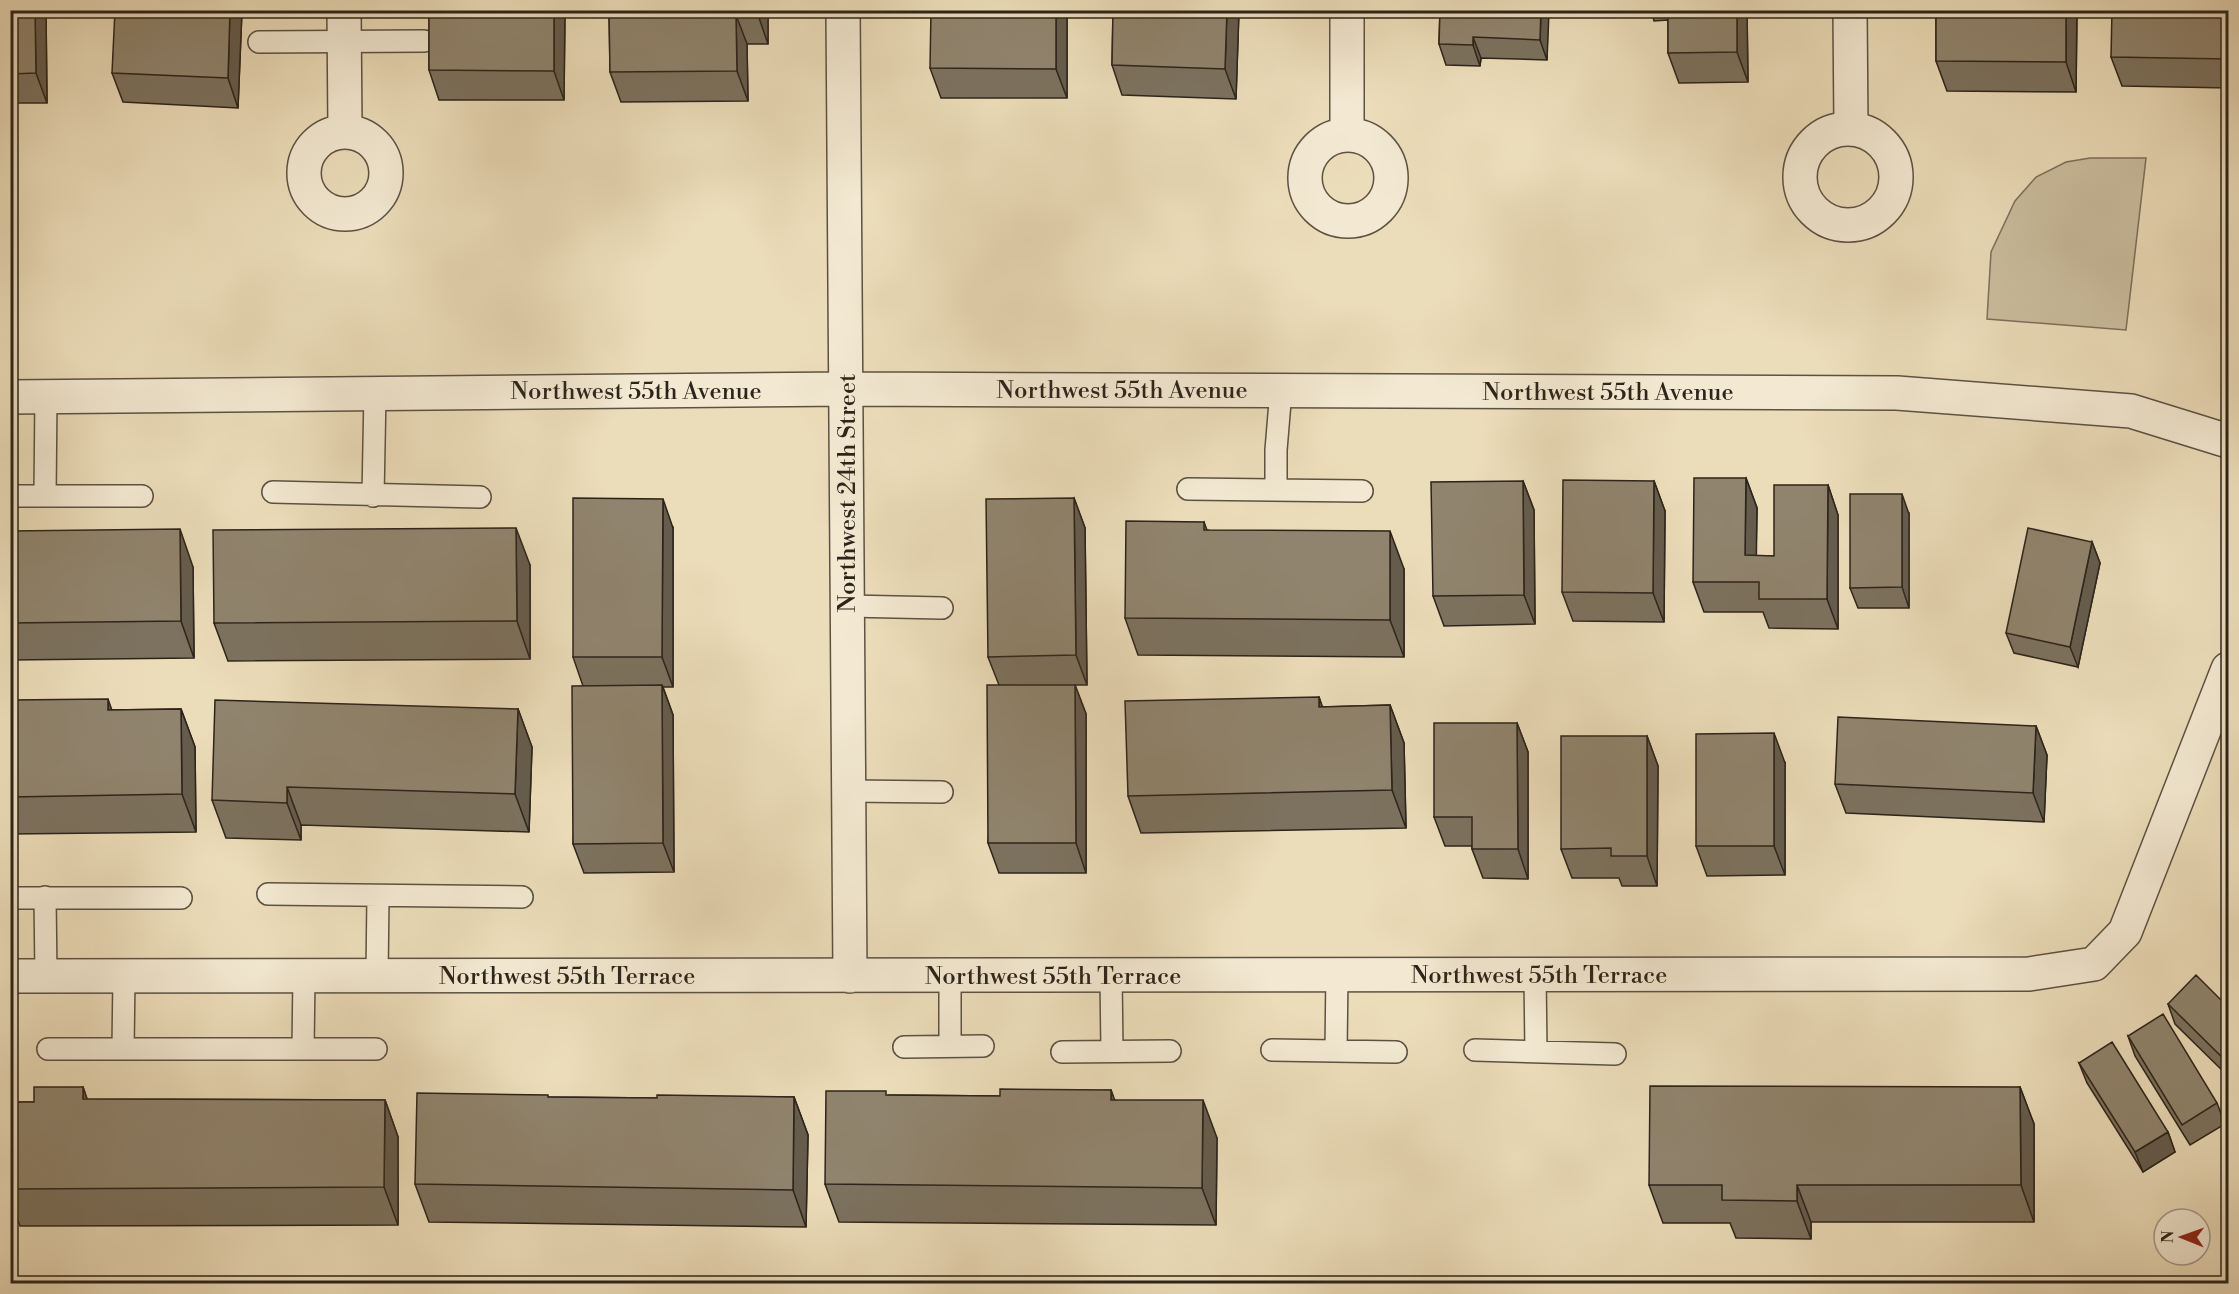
<svg xmlns="http://www.w3.org/2000/svg" width="2239" height="1294" font-family="'Libre Bodoni',serif">
  <style>
    .green { fill: #cbbe9f; stroke: #7c715d; stroke-width: 1.5 }
    .lines { fill: none; stroke-linecap: round; stroke-linejoin: round }
    .service-casing { stroke: #5c5243; stroke-width: 24 }
    .minor-casing { stroke: #5c5243; stroke-width: 36 }
    .service { stroke: #f3e9d2; stroke-width: 21 }
    .minor { stroke: #f3e9d2; stroke-width: 33 }
    .wall { fill: #7c725f; stroke: #2c241b; stroke-width: 1.5 }
    .shaded-wall { fill: #655c4d; stroke: #2c241b; stroke-width: 1.5 }
    .building { fill: #90846e; stroke: #2c241b; stroke-width: 1.5 }
    .labels { text-anchor: middle; stroke-width: 4.5; stroke-linejoin: round; paint-order: stroke }
    .street-label { font-size: 24px; fill: #2c241b; stroke: #f3e9d2 }
  </style>
  <rect width="100%" height="100%" fill="#ecddba"/>
  <filter id="stains"><feTurbulence type="fractalNoise" baseFrequency=".00333" numOctaves="4"/><feColorMatrix values="0 0 0 0 .2 0 0 0 0 .09 0 0 0 0 .02 0 0 0 .5 -.17"/></filter>
  <radialGradient id="worn" r=".72"><stop offset=".6" stop-color="#630" stop-opacity="0"/><stop offset="1" stop-color="#630" stop-opacity=".3"/></radialGradient>
  <path class="green" d="M2090 158H2146L2126 330 1987 319 1991 252 2015 201 2036 177 2066 162Z"/>
  <g class="lines">
    <g class="service-casing">
      <path id="service" d="M259 42 424 41
        M1188 489 1362 491
        M1276 489V450L1281 390
        M273 492 480 497
        M10 496H142
        M45 496 46 396
        M373 496 375 393
        M848 606 942 608
        M849 791 942 792
        M268 894 522 897
        M45 897 46 976
        M10 898H181
        M1535 975 1536 1052
        M377 976 378 896
        M1111 976 1112 1051
        M950 1046V976
        M904 1047 983 1046
        M48 1049H123L124 976
        M123 1049H376
        M303 1049 304 976
        M1272 1050 1396 1052
        M1475 1050 1615 1054
        M1336 1051 1337 975
        M1062 1052 1170 1051"/>
    </g>
    <g class="minor-casing">
      <path id="minor" d="M344 10 345 131
        M843 10 850 976
        M1347 10V135
        M1850 10 1851 128
        M1800 177a48 48 0 1 1 96 0a48 48 0 1 1-96 0Z
        M304 173a41 41 0 1 1 82 0a41 41 0 1 1-82 0Z
        M1305 178a43 43 0 1 1 86 0a43 43 0 1 1-86 0Z
        M10 397 847 389 1897 393 2131 411 2228 441
        M10 976 2029 974 2094 964 2125 932 2228 669"/>
    </g>
    <use href="#service" class="service"/>
    <use href="#minor" class="minor"/>
  </g>
  <path class="wall" d="M10 10H46L47 103H10Z
    M242 10 238 108 123 102 112 73Z
    M429 10H565L564 100H439L429 70Z
    M609 10H768V44H747L748 101 621 102 610 72Z
    M1067 10V98H941L930 68Z
    M1113 10H1239L1236 99 1122 95 1112 65Z
    M1440 10H1548L1547 60 1481 58 1480 66 1446 65 1439 44Z
    M1651 10H1747L1748 82 1679 83 1668 53V20L1654 21Z
    M1936 10H2077L2076 92 1947 91 1936 61Z
    M2229 10V88L2122 86 2111 57Z
    M1746 478 1757 508 1756 556H1774L1828 485 1838 515V629L1769 628 1763 612H1704L1693 582Z
    M1523 481 1534 510 1535 624 1444 626 1433 596Z
    M1654 481 1665 511 1664 622 1573 621 1562 592Z
    M1074 498 1085 528 1087 685H1075L1086 714V873H999L988 843 999 685 988 657Z
    M1909 514V608H1858L1850 588Z
    M1204 522 1207 530 1404 569V657L1138 655 1125 618Z
    M673 528V687H663L673 715 674 872 584 873 573 844 583 686 573 657Z
    M10 531 193 567 194 658 10 660Z
    M2092 542 2100 563 2078 667 2014 653 2006 633Z
    M530 565V659L228 661 214 623Z
    M1319 697 1322 707 1390 705 1404 743 1406 828 1141 833 1128 796Z
    M10 700 112 710 181 709 195 747 196 832 10 834Z
    M518 709 532 747 529 832 301 825V840L226 838 212 800Z
    M1517 723 1528 752V879L1483 878 1472 849V846H1445L1434 817Z
    M2036 726 2047 755 2044 822 1846 813 1835 784Z
    M1647 736 1658 766 1657 886H1622L1619 878H1572L1561 849Z
    M1785 763V875L1707 876 1696 846Z
    M2168 1004 2229 1008V1077L2175 1024Z
    M2128 1036 2217 1103 2225 1124 2190 1145 2135 1056Z
    M2079 1063 2168 1132 2175 1152 2143 1172 2087 1083Z
    M83 1087 87 1099 385 1100 398 1137V1225L20 1226 10 1200V1102H34Z
    M2020 1087 2034 1124V1222H1811V1239L1736 1238 1730 1223H1663L1649 1185Z
    M1111 1090 1114 1100 1217 1138 1216 1225 839 1222 825 1184 888 1095 1000 1096Z
    M548 1097 657 1098 794 1097 808 1135 806 1227 429 1222 415 1184Z"/>
  <path class="shaded-wall" d="M35 10H46L47 103 36 73Z
    M230 10H242L238 108 228 78Z
    M554 10H565L564 100 554 71Z
    M757 10H768V44L758 15Z
    M1056 10H1067V98L1056 69Z
    M1227 10H1239L1236 99 1225 69Z
    M1541 10H1548L1549 12 1547 60 1540 40Z
    M1737 10H1747L1748 82 1737 52Z
    M2066 10H2077L2076 92 2066 62Z
    M736 15 747 44 748 101 737 71Z
    M1473 37 1481 58 1480 66 1473 45Z
    M1746 478 1757 508 1756 582 1745 555Z
    M1523 481 1534 510 1535 624 1524 595Z
    M1654 481 1665 511 1664 622 1653 593Z
    M1828 485 1838 515V629L1827 599Z
    M1902 494 1909 514V608L1902 587Z
    M1074 498 1085 528 1087 685 1076 655Z
    M663 499 673 528V687L662 657Z
    M516 528 530 565V659L517 621Z
    M180 529 193 567 194 658 181 621Z
    M1390 531 1404 569V657L1390 620Z
    M2092 542 2100 563 2078 667 2070 647Z
    M662 685 673 715 674 872 663 843Z
    M1075 685 1086 714V873L1076 843Z
    M1319 697 1332 734 1319 707Z
    M108 699 121 736 108 710Z
    M1390 705 1404 743 1406 828 1392 790Z
    M181 709 195 747 196 832 182 794Z
    M518 709 532 747 529 832 515 794Z
    M1517 723 1528 752V879L1518 849Z
    M2036 726 2047 755 2044 822 2033 793Z
    M1774 733 1785 763V875L1774 846Z
    M1647 736 1658 766 1657 886 1647 856Z
    M287 787 301 825V840L287 803Z
    M83 1087 96 1125 83 1099Z
    M2020 1087 2034 1124V1222L2021 1185Z
    M1111 1090 1125 1128 1111 1100Z
    M794 1097 808 1135 806 1227 793 1190Z
    M385 1100 398 1137V1225L384 1187Z
    M1203 1100 1217 1138 1216 1225 1202 1188Z
    M2168 1132 2175 1152 2143 1172 2135 1152Z
    M1797 1185 1811 1222V1239L1797 1201Z"/>
  <path class="building" d="M10 10H35L36 73 10 74Z
    M115 10H230L228 78 112 73Z
    M429 10H554V71L429 70Z
    M609 10H757L758 15H736L737 71 610 72Z
    M931 10H1056V69L930 68Z
    M1113 10H1227L1225 69 1112 65Z
    M1440 10H1541L1540 40 1473 37V45L1439 44Z
    M1668 10H1737V52L1668 53Z
    M1936 10H2066V62L1936 61Z
    M2112 10H2229V59L2111 57Z
    M1694 478H1746L1745 555 1774 556V485H1828L1827 599H1759V582H1693Z
    M1563 480 1654 481 1653 593 1562 592Z
    M1523 481 1524 595 1433 596 1431 482Z
    M1850 494H1902V587L1850 588Z
    M573 498 663 499 662 657H573Z
    M1074 498 1076 655 988 657 986 499Z
    M1126 521 1204 522V530L1390 531V620L1125 618Z
    M516 528 517 621 214 623 213 530Z
    M2028 528 2092 542 2070 647 2006 633Z
    M180 529 181 621 10 623V531Z
    M662 685 663 843 573 844 572 686Z
    M987 685H1075L1076 843H988Z
    M1319 697V707L1390 705 1392 790 1128 796 1125 701Z
    M108 699V710L181 709 182 794 10 797V700Z
    M215 700 518 709 515 794 287 787V803L212 800Z
    M1838 717 2036 726 2033 793 1835 784Z
    M1434 723H1517L1518 849H1472V817H1434Z
    M1774 733V846H1696V734Z
    M1561 736H1647V856H1611V848L1561 849Z
    M2196 975 2229 1008V1064L2168 1004Z
    M2163 1014 2217 1103 2182 1125 2128 1036Z
    M2112 1042 2168 1132 2135 1152 2079 1063Z
    M1650 1086 2020 1087 2021 1185H1797V1201L1722 1200V1185H1649Z
    M34 1087H83V1099L385 1100 384 1187 10 1189V1102H34Z
    M1000 1089 1111 1090V1100H1203L1202 1188 825 1184 826 1091H886V1095L1000 1096Z
    M417 1093 548 1095V1097L657 1098V1095L794 1097 793 1190 415 1184Z"/>
  <g class="labels">
    <g class="street-label">
      <text x="1122" y="398">Northwest 55th Avenue</text>
      <text x="636" y="399">Northwest 55th Avenue</text>
      <text x="1608" y="400">Northwest 55th Avenue</text>
      <text transform="translate(847 493) rotate(-90)" y="8">Northwest 24th Street</text>
      <text x="1539" y="983">Northwest 55th Terrace</text>
      <text x="567" y="984">Northwest 55th Terrace</text>
      <text x="1053" y="984">Northwest 55th Terrace</text>
    </g>
  </g>
  <rect width="2239" height="1294" fill="none" stroke="#ecddba" stroke-width="36"/>
  <rect x="12" y="12" width="2215" height="1270" fill="none" stroke="#2c241b" stroke-width="3"/>
  <rect x="18" y="18" width="2203" height="1258" fill="none" stroke="#2c241b" stroke-width="1.5"/>
  <g transform="translate(2182 1237) rotate(271)"><circle r="28" fill="#f3e9d2" stroke="#a39a89" stroke-width="1.5"/>
  <path d="M0-4.5L10 22L0 15L-10 22Z" fill="#8f2418"/>
  <text y="-9" font-size="16" font-weight="bold" text-anchor="middle" fill="#2c241b">N</text>
  </g>
  <rect width="100%" height="100%" filter="url(#stains)"/>
  <rect width="100%" height="100%" fill="url(#worn)"/>
</svg>
